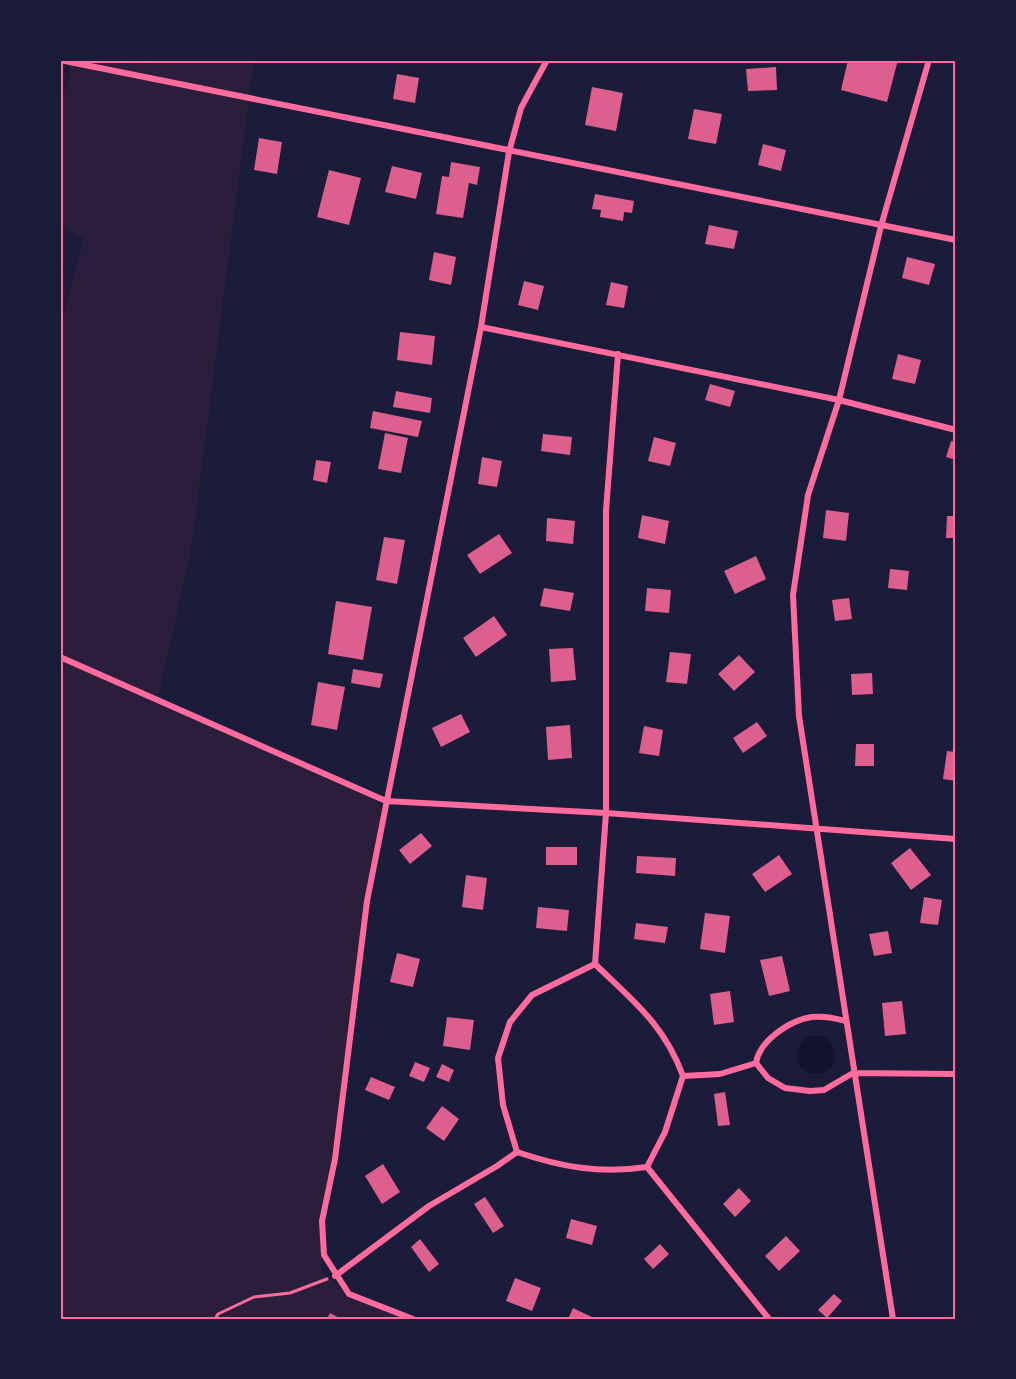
<svg xmlns="http://www.w3.org/2000/svg" width="1016" height="1379" font-family="Barlow,sans-serif">
  <style>
    .green { fill: #2a1e3b }
    .water { fill: #12122b }
    .building { fill: #dd5f8e }
    .lines { fill: none; stroke-linecap: round; stroke-linejoin: round }
    .path { stroke: #ff6b9d; stroke-width: 3 }
    .minor { stroke: #ff6b9d; stroke-width: 6 }
    .neatline { fill: none; stroke: #ff6b9d; stroke-width: 2 }
  </style>
  <rect width="100%" height="100%" fill="#1b1b3a"/>
  <path class="green" d="M70 60H254L192 545 158 699 374 795 383 814 367 901 342 1099 323 1221 321 1271 349 1294 412 1319H60V419L63 405V315L84 239 60 224V105L69 79Z"/>
  <path class="water" d="M797 1055a19 19 0 1 1 38 0a19 19 0 1 1-38 0Z"/>
  <path class="building" d="M848 60H898L887 102 841 90Z
    M776 67 777 90 748 91 746 69Z
    M397 74 419 78 415 103 393 99Z
    M592 87 623 93 616 131 585 125Z
    M694 109 722 114 716 144 688 139Z
    M259 138 282 142 277 174 254 170Z
    M763 144 786 150 781 171 758 165Z
    M451 162 480 167 477 185 469 183 463 218 436 214 442 176 449 177Z
    M392 166 422 173 416 199 385 192Z
    M329 170 361 178 349 225 317 217Z
    M595 194 634 201 632 213 624 212 623 221 600 217 601 210 592 209Z
    M709 225 738 231 734 249 705 244Z
    M434 252 456 257 451 285 429 280Z
    M907 257 935 264 929 285 902 278Z
    M524 281 544 286 538 310 518 305Z
    M611 282 628 286 624 308 606 305Z
    M400 332 435 336 432 365 397 360Z
    M898 354 921 360 915 384 892 379Z
    M710 384 735 391 730 407 705 400Z
    M396 391 432 398 430 413 393 407Z
    M373 411 422 421 418 437 370 428Z
    M385 433 408 438 401 473 378 469Z
    M543 434 572 437 570 455 541 451Z
    M654 437 676 443 670 466 648 461Z
    M951 441 956 442V460L946 457Z
    M482 457 502 461 497 487 478 484Z
    M316 460 331 462 327 483 313 480Z
    M826 510 849 513 846 541 823 538Z
    M642 515 669 521 665 544 638 538Z
    M947 516H956V538H946Z
    M547 518 575 521 573 544 546 541Z
    M499 534 512 553 480 574 467 555Z
    M384 537 405 540 397 584 376 580Z
    M756 556 766 579 735 594 724 571Z
    M890 569 909 571 907 590 888 588Z
    M544 588 574 593 570 611 540 606Z
    M647 588 671 590 669 613 645 611Z
    M849 598 852 619 835 621 832 600Z
    M336 601 372 607 363 660 328 654Z
    M494 616 507 635 476 657 463 638Z
    M573 648 576 680 551 682 549 649Z
    M670 652 691 654 687 684 666 682Z
    M739 655 755 672 734 691 718 674Z
    M353 669 383 674 380 688 351 683Z
    M872 673 873 694 852 695 851 674Z
    M318 682 345 687 337 730 311 725Z
    M461 714 470 732 441 747 432 728Z
    M757 722 767 736 743 753 733 738Z
    M570 725 572 758 548 760 546 727Z
    M644 726 663 730 659 756 639 753Z
    M856 744H874V766H855Z
    M947 751 956 752V781L943 779Z
    M421 833 432 846 410 864 399 850Z
    M546 847H577V865H546Z
    M910 848 931 875 911 890 891 863Z
    M779 855 792 874 765 892 752 874Z
    M637 856 676 858 675 876 636 873Z
    M466 875 487 878 483 910 462 907Z
    M924 897 942 900 938 925 920 923Z
    M538 907 569 910 567 931 536 928Z
    M705 913 730 916 725 953 700 949Z
    M636 923 668 927 665 943 634 939Z
    M888 931 892 953 874 956 869 934Z
    M397 953 420 959 413 987 390 982Z
    M782 956 790 991 769 996 760 960Z
    M730 991 734 1022 714 1025 710 994Z
    M902 1001 906 1034 885 1036 882 1003Z
    M447 1017 474 1020 470 1050 443 1046Z
    M415 1062 430 1068 424 1082 409 1076Z
    M442 1064 454 1070 449 1082 436 1077Z
    M371 1077 395 1087 389 1100 365 1090Z
    M725 1092 730 1125 718 1126 714 1094Z
    M442 1106 459 1119 444 1141 426 1128Z
    M383 1164 400 1192 382 1204 365 1176Z
    M739 1188 751 1201 735 1217 723 1204Z
    M485 1197 504 1226 493 1233 474 1204Z
    M571 1219 597 1226 592 1245 566 1238Z
    M786 1236 800 1251 779 1271 765 1256Z
    M420 1239 439 1264 429 1272 411 1247Z
    M660 1244 669 1254 653 1269 644 1259Z
    M515 1278 541 1288 532 1311 506 1301Z
    M834 1294 842 1301 827 1318 818 1310Z
    M573 1308 596 1319H568Z
    M330 1313 341 1319H327Z"/>
  <g class="lines">
    <path class="path" d="M215 1319 218 1314 254 1297 290 1293 327 1279"/>
    <path class="minor" d="M60 60 956 240
      M481 327 839 400 956 430
      M60 657 386 801 606 813 956 839
      M595 964C633 1001 664 1024 683 1076L665 1132 647 1167C600 1174 561 1167 517 1152L503 1105 498 1058 510 1022 532 995Z
      M595 964 606 813V511L618 354
      M845 1021C835 1018 822 1016 812 1017 790 1020 759 1041 756 1063L768 1078 785 1088 810 1091 824 1090 853 1073 956 1074
      M683 1076 720 1074 756 1063
      M647 1167 769 1319
      M335 1276 429 1206 497 1166 517 1152
      M413 1319 349 1294 324 1255 322 1221 335 1159 367 901 481 327 509 152 521 108 547 60
      M893 1319 799 716 793 595 808 495 839 400 881 226 929 60"/>
  </g>
  <rect width="1016" height="1379" fill="none" stroke="#1b1b3a" stroke-width="123"/>
  <rect x="62" y="62" width="892" height="1256" class="neatline"/>
</svg>
